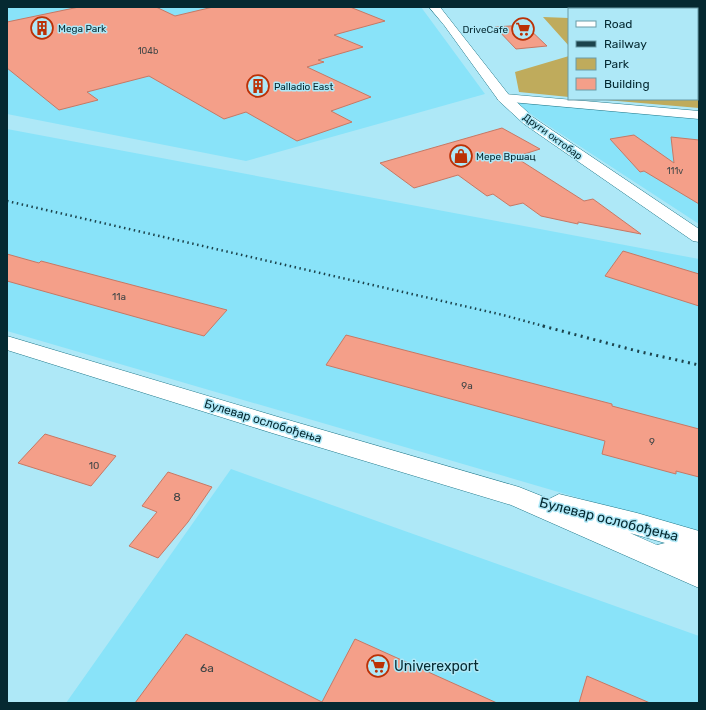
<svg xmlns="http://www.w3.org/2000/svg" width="706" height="710" font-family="Rubik,sans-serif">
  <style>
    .built { fill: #89e3f9 }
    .green { fill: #bfab5c }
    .building { fill: #f49f89; stroke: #c77864 }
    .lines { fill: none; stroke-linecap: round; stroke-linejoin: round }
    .tertiary-casing { stroke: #1f7789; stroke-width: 1 }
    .secondary-casing { stroke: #1f7789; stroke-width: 1 }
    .tertiary { fill: #fff; fill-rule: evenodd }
    .secondary { fill: #fff; fill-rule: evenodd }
    .rail-far1 { stroke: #1c434c; stroke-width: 2.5; stroke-dasharray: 1.5 3.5; stroke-linecap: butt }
    .rail { stroke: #1c434c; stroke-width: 3; stroke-dasharray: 2 4.5; stroke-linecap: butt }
    .labels { text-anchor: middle; stroke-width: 3; stroke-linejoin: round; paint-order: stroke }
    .far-number-label { font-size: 9px; fill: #414647 }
    .far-poi-label { font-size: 10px; fill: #052931; stroke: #aee8f7; text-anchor: start }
    .far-street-label { font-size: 10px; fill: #052931; stroke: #aee8f7 }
    .number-label { font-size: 10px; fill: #414647 }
    .street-label { font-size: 12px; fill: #052931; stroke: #aee8f7 }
    .near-number-label { font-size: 12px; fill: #414647 }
    .near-street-label { font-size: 14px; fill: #052931; stroke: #aee8f7 }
    .near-poi-label { font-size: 14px; fill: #052931; stroke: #aee8f7; text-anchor: start }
  </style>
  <rect width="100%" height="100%" fill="#aee8f7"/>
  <path class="built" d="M7 7H421L485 94 246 161 7 114Z
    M509 100 699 116V224Z
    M7 129 699 259V533L7 331Z
    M231 469 699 636V703H66Z"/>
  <path class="green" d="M543 17 569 18V46Z
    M697 26 699 28V108L594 99H697Z
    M569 56V97L519 92 515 72Z"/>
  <path class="building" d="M79 7H156L175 16 213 7H350L385 21 334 35 363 47 318 60 324 62 307 67 371 97 331 111 352 122 297 141 246 112 224 119 149 76 87 92 98 100 59 110 7 68V22Z
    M525 25 547 46 516 49 495 27Z
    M502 128 540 149 515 157 584 201 593 199 641 234 578 222V224L541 216 523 203 510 206 493 194 487 196 458 175 414 188 380 163Z
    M634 135 674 163 671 137 699 140V204L644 171 640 172 610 139Z
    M623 251 699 274V306L605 276Z
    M7 254 39 263 41 261 227 310 204 336 7 281Z
    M346 335 612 404V406L699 429V477L676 471V474L602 454 605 441 326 365Z
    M45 434 116 456 91 486 18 463Z
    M168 472 212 487 188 522 158 558 129 546 157 512 142 506Z
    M186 634 322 702 355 639 497 703H135Z
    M587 676 650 703H579Z"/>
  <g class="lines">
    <g class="tertiary-casing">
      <path id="tertiary" d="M504 94 699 111V119L499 101 497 98 499 95Z
        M7 336 285 419 519 487 549 499 559 494 637 513 699 531V588L511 505 272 433 7 350ZM630 533 665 543 657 545Z"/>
    </g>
    <g class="secondary-casing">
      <path id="secondary" d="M429 7H440L509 95 534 118 699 229V242L693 241 524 124 499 101 444 25Z"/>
    </g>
    <use href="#tertiary" class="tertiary"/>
    <use href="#secondary" class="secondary"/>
    <path class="rail-far1" d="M7 201 503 315 547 327"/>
    <path class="rail" d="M543 326 637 351 699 365"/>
  </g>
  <defs>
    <g id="building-ring" transform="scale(1.15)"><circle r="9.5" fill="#aee8f7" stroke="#bb3106" stroke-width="1.5"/><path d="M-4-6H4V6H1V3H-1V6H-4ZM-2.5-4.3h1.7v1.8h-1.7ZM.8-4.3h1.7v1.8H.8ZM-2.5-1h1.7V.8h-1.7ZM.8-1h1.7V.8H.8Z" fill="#bb3106"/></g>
    <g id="supermarket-ring" transform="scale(1.15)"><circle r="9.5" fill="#aee8f7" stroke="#bb3106" stroke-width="1.5"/><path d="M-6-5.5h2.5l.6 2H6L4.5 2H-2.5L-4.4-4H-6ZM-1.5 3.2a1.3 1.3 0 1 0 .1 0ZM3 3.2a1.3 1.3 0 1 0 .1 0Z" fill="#bb3106"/></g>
    <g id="shop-ring" transform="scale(1.15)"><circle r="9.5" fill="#aee8f7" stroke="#bb3106" stroke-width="1.5"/><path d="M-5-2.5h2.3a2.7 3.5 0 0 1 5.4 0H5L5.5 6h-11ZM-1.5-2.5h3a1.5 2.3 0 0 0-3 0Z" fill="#bb3106"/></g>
  </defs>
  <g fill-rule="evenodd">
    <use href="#building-ring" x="42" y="28"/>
    <use href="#supermarket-ring" x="523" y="29"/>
    <use href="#building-ring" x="258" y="86"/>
    <use href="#shop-ring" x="461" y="156"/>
    <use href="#supermarket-ring" x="378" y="666"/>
  </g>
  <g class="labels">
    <g class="far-number-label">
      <text x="148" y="54">104b</text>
      <text x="675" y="174">111v</text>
    </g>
    <g class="far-poi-label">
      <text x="58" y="32">Mega Park</text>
      <text x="508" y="33" text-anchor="end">DriveCafe</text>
      <text x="274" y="90">Palladio East</text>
      <text x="476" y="160">Мере Вршац</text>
    </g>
    <g class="far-street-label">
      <text transform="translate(553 136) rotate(36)" y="4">Други октобар</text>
    </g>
    <g class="number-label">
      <text x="119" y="300">11a</text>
      <text x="467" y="389">9a</text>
      <text x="652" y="445">9</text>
      <text x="94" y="469">10</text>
    </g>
    <g class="street-label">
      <text transform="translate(263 421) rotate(17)" y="4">Булевар ослобођења</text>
    </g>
    <g class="near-number-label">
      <text x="177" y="501">8</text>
      <text x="207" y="672">6a</text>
    </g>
    <g class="near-street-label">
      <text transform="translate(609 519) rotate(14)" y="5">Булевар ослобођења</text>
    </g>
    <g class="near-poi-label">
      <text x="394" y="671">Univerexport</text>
    </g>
  </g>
  <rect width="706" height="710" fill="none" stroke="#052931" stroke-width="16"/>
  <rect x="568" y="8" width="130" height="92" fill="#aee8f7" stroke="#6a9ca8"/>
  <rect x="576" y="21" width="20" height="6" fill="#ffffff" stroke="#6a9ca8"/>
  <text x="604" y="28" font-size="12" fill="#052931">Road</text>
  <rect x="576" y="41" width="20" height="6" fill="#1c434c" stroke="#6a9ca8"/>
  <text x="604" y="48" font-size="12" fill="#052931">Railway</text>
  <rect x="576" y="58" width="20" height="12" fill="#bfab5c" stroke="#6a9ca8"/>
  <text x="604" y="68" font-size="12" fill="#052931">Park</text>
  <rect x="576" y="78" width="20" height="12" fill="#f49f89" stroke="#6a9ca8"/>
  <text x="604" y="88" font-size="12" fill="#052931">Building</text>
</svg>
